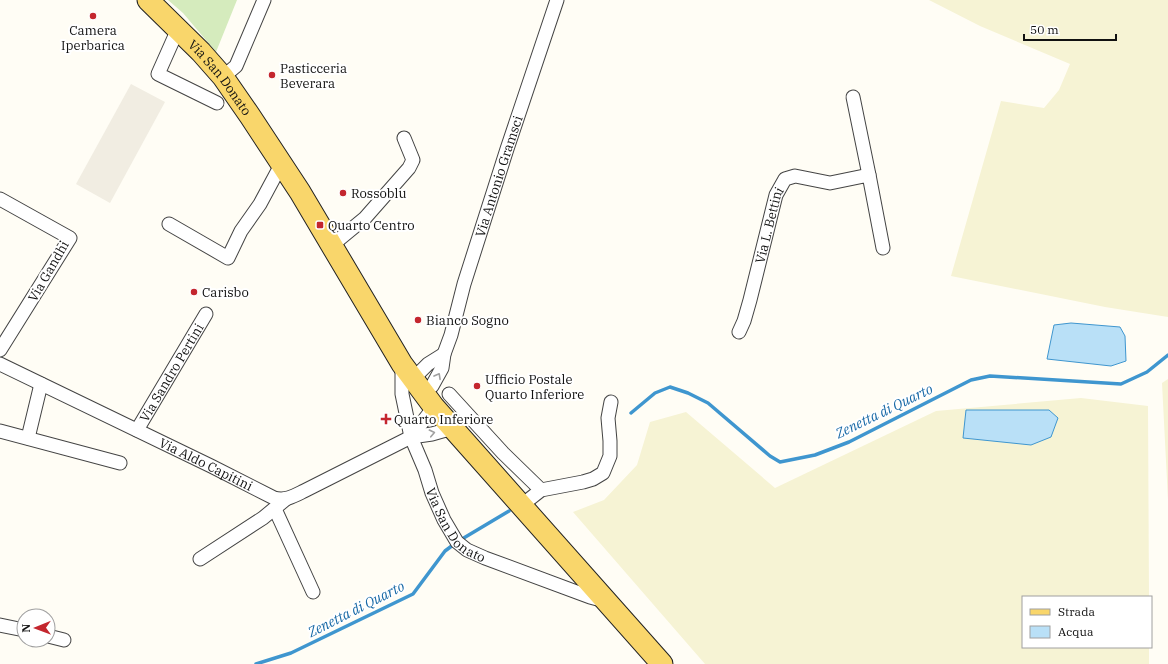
<svg xmlns="http://www.w3.org/2000/svg" width="1168" height="664" font-family="'IBM Plex Serif',serif">
  <style>
    .farmland { fill: #f6f3d4 }
    .green { fill: #d5ebbd }
    .plaza { fill: #f1ede2 }
    .water { fill: #b9e0f7; stroke: #3f96cf }
    .lines { fill: none; stroke-linecap: round; stroke-linejoin: round }
    .stream { stroke: #3f96cf; stroke-width: 3.5 }
    .street-casing { stroke: #444; stroke-width: 15 }
    .primary-casing { stroke: #222; stroke-width: 23 }
    .street { stroke: #fff; stroke-width: 13 }
    .primary { stroke: #f9d66b; stroke-width: 21 }
    .oneway { stroke: #a0a0a0 }
    .poi-dot { fill: #c4262e; stroke: #fff; stroke-width: 1.5 }
    .labels { text-anchor: middle; stroke-width: 4; stroke-linejoin: round; paint-order: stroke }
    .poi-label { font-size: 13px; fill: #111; stroke: #fff; text-anchor: start }
    .street-label { font-size: 13px; fill: #111; stroke: #fff }
    .water-label { font-size: 14px; font-style: italic; fill: #1768a6; stroke: #fff }
  </style>
  <rect width="100%" height="100%" fill="#fffdf5"/>
  <path class="farmland" d="M929 0H1168V317L1105 307 951 276 1001 101 1044 108 1059 90 1070 64 980 26Z
    M1168 379V500L1162 383Z
    M1081 398 1148 406 1149 597H1023V647H1149V664H705L573 512 604 500 637 465 650 422 686 412 775 488 936 411Z"/>
  <path class="green" d="M168 0H237L216 52 183 13Z"/>
  <path class="plaza" d="M131 84 165 102 110 203 76 184Z"/>
  <path class="water" d="M1071 323 1120 327 1125 336 1126 361 1111 366 1047 359 1054 325Z
    M966 410H1049L1058 418 1051 437 1031 445 963 438Z"/>
  <g class="lines">
    <path class="stream" d="M631 413 655 393 670 387 688 393 708 403 770 456 780 462 815 455 849 442 971 380 990 376 1121 384 1147 372 1168 355
      M256 664 291 653 413 594 445 551 457 542 509 511"/>
    <g class="street-casing">
      <g id="street">
        <path d="M178 29 158 74 217 103"/>
        <path d="M223 77 236 66 264 0"/>
        <path d="M853 97 869 175"/>
        <path d="M0 199 70 238 0 350"/>
        <path d="M169 224 228 258 241 231 260 204 282 163"/>
        <path d="M331 246 365 218 409 168 413 160 404 138"/>
        <path id="s1" d="M739 332 744 321 750 300 776 195 785 179 795 176 830 183 869 175 883 248"/>
        <path id="s2" d="M0 364 211 466 274 498C286 501 294 496 304 491L411 437 432 434 453 428"/>
        <path id="s3" d="M402 364V394L411 437 425 470 432 493 444 520 457 542 467 550 485 558 590 597 605 601"/>
        <path d="M413 379 428 364 444 354"/>
        <path id="s4" d="M422 391 432 386 442 368 444 354 451 335 464 284 507 149 557 0"/>
        <path d="M449 394 503 453 541 490"/>
        <path id="s5" d="M137 430 206 314"/>
        <path d="M0 431 120 463"/>
        <path d="M411 437 434 407"/>
        <path d="M28 438 41 384"/>
        <path d="M522 505 541 490 583 482 593 479 603 473 610 456V441L608 418 611 402"/>
        <path d="M275 509 313 592"/>
        <path d="M200 559 263 518 286 499"/>
        <path d="M0 625 24 630"/>
        <path d="M48 636 64 640"/>
      </g>
    </g>
    <g class="primary-casing">
      <g id="primary">
        <path id="s6" d="M148 0 201 52 223 77 250 116 300 192 402 364 434 407 662 664"/>
      </g>
    </g>
    <use href="#street" class="street"/>
    <use href="#primary" class="primary"/>
  </g>
  <defs><path id="oneway-chevron" d="M-2-3.5L2.5 0L-2 3.5" fill="none" stroke-width="1.6" stroke-linecap="round" stroke-linejoin="round"/></defs>
  <g class="oneway">
    <use href="#oneway-chevron" transform="translate(438 376) rotate(-61)"/>
    <use href="#oneway-chevron" transform="translate(432 433) rotate(-12)"/>
  </g>
  <g class="poi-dot">
    <circle cx="93" cy="16" r="4"/>
    <circle cx="272" cy="75" r="4"/>
    <circle cx="343" cy="193" r="4"/>
    <rect x="316" y="221" width="8" height="8" rx="2"/>
    <circle cx="194" cy="292" r="4"/>
    <circle cx="418" cy="320" r="4"/>
    <circle cx="477" cy="386" r="4"/>
    <path d="M384 413h4v4h4v4h-4v4h-4v-4h-4v-4h4z"/>
  </g>
  <g class="labels">
    <g class="poi-label">
      <text x="93" y="35" text-anchor="middle">Camera<tspan x="93" dy="15">Iperbarica</tspan></text>
      <text x="280" y="73">Pasticceria<tspan x="280" dy="15">Beverara</tspan></text>
      <text x="351" y="198">Rossoblu</text>
      <text x="328" y="230">Quarto Centro</text>
      <text x="202" y="297">Carisbo</text>
      <text x="426" y="325">Bianco Sogno</text>
      <text x="485" y="384">Ufficio Postale<tspan x="485" dy="15">Quarto Inferiore</tspan></text>
      <text x="394" y="424">Quarto Inferiore</text>
    </g>
    <g class="street-label">
      <text dy="5" stroke="none"><textPath href="#s6" startOffset="106">Via San Donato</textPath></text>
      <text dy="5" stroke="none"><textPath href="#s4" startOffset="232">Via Antonio Gramsci</textPath></text>
      <text dy="5" stroke="none"><textPath href="#s1" startOffset="111">Via L. Bettini</textPath></text>
      <text transform="translate(48 271) rotate(-60)" y="5">Via Gandhi</text>
      <text dy="5" stroke="none"><textPath href="#s5" startOffset="67">Via Sandro Pertini</textPath></text>
      <text dy="5" stroke="none"><textPath href="#s2" startOffset="229">Via Aldo Capitini</textPath></text>
      <text dy="5" stroke="none"><textPath href="#s3" startOffset="175">Via San Donato</textPath></text>
    </g>
    <g class="water-label">
      <text transform="translate(884 411) rotate(-26)" y="5">Zenetta di Quarto</text>
      <text transform="translate(356 609) rotate(-27)" y="5">Zenetta di Quarto</text>
    </g>
  </g>
  <rect x="1022" y="596" width="130" height="52" fill="#ffffff" stroke="#a0a0a0"/>
  <rect x="1030" y="609" width="20" height="6" fill="#f9d66b" stroke="#a0a0a0"/>
  <text x="1058" y="616" font-size="12" fill="#111111">Strada</text>
  <rect x="1030" y="626" width="20" height="12" fill="#b9e0f7" stroke="#a0a0a0"/>
  <text x="1058" y="636" font-size="12" fill="#111111">Acqua</text>
  <g transform="translate(36 628) rotate(269)"><circle r="19" fill="#ffffff" stroke="#a0a0a0"/>
  <path d="M0-3L7 15L0 10L-7 15Z" fill="#c4262e"/>
  <text y="-6" font-size="11" font-weight="bold" text-anchor="middle" fill="#111111">N</text>
  </g>
  <path d="M1024 34v6h92v-6" fill="none" stroke="#111111" stroke-width="2"/>
  <text x="1030" y="34" font-size="12" fill="#111111" stroke="#ffffff" stroke-width="3" paint-order="stroke">50 m</text>
</svg>
